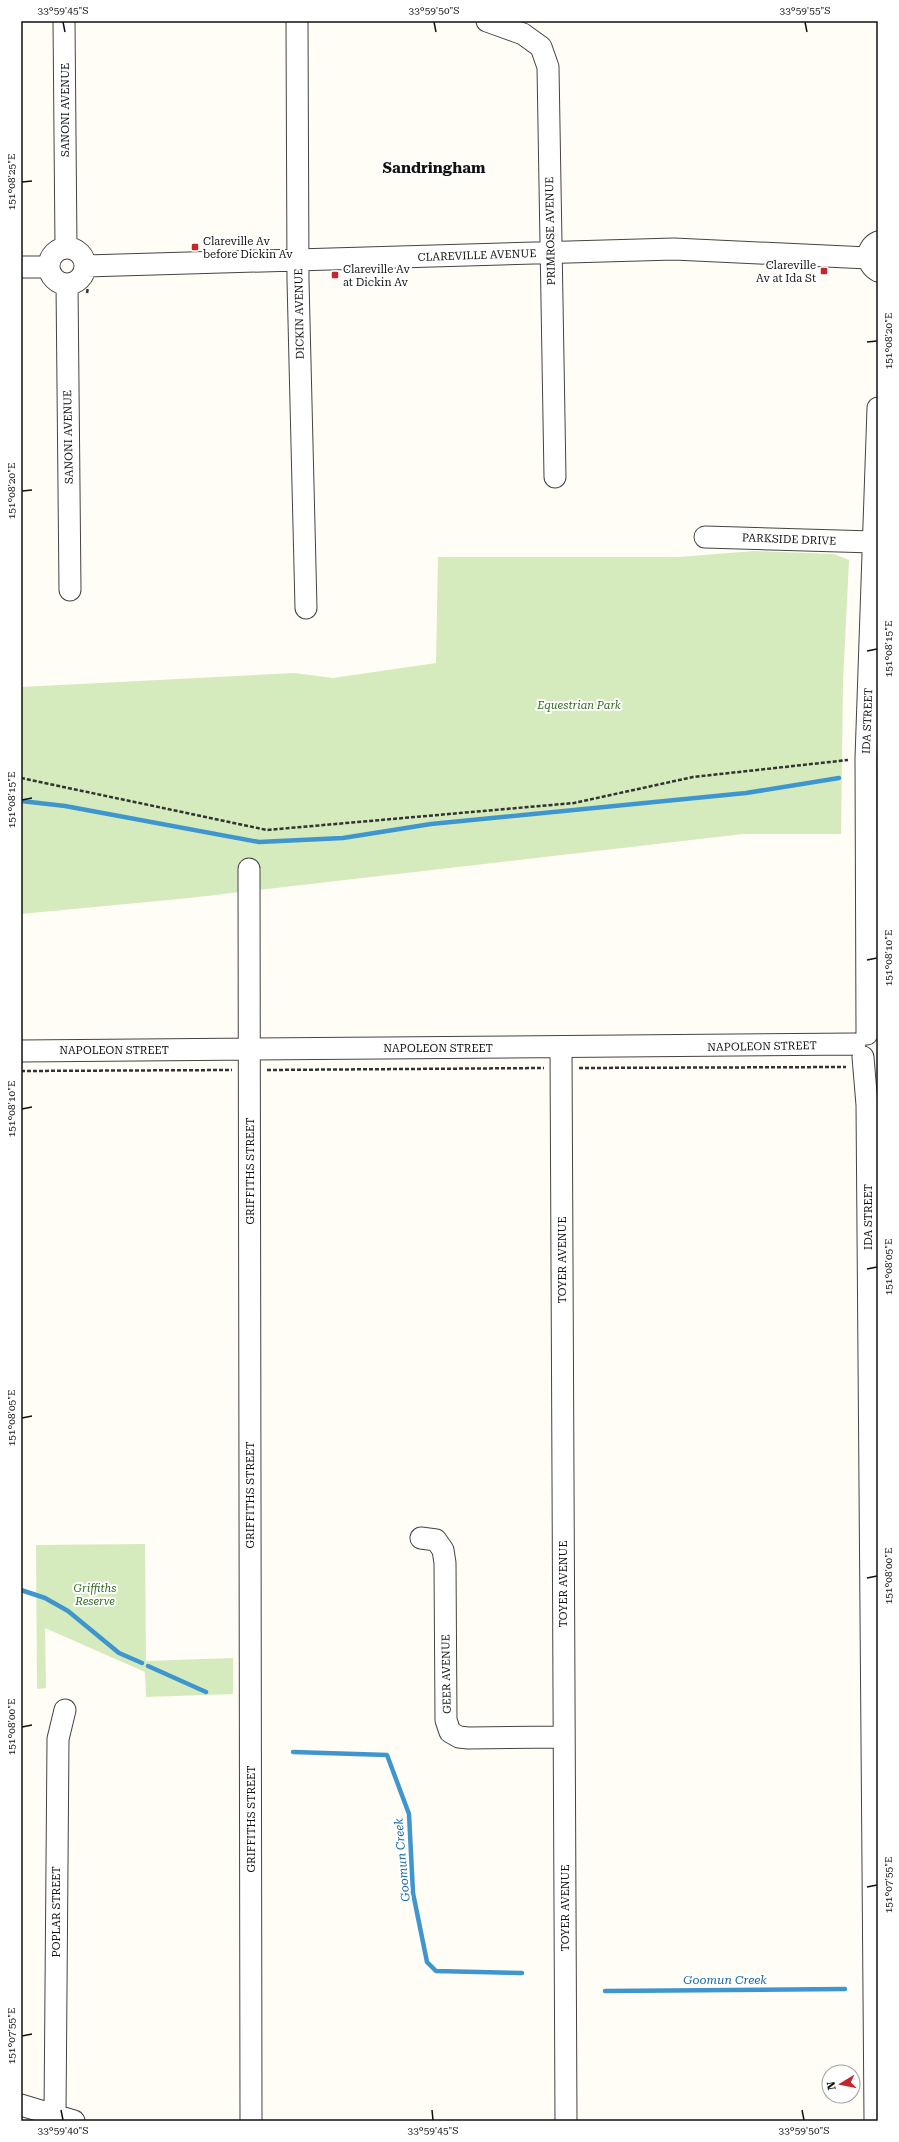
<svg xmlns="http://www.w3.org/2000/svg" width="899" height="2142" font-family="'Roboto Serif',serif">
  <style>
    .green { fill: #d5ebbd }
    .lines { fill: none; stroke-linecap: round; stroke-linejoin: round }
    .stream { stroke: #3f96cf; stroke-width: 4.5 }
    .minor-casing { stroke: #444; stroke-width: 23 }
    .path { stroke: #333; stroke-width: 2.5; stroke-dasharray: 4 2; stroke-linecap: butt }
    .minor { stroke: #fff; stroke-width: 21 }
    .ticks { fill: none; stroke: #111; stroke-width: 1.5 }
    .poi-dot { fill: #c4262e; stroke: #fff; stroke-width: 1.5 }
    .labels { text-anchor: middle; stroke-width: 4; stroke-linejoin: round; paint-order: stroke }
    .street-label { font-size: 11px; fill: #111; stroke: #fff }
    .poi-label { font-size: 11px; fill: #111; stroke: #fff; text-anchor: start }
    .park-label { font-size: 11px; font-style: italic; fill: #2f6b1f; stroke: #fff }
    .water-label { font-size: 12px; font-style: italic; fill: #1768a6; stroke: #fff }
    .district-label { font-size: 15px; font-weight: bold; fill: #111; stroke: #fff }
    .neatline { fill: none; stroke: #111; stroke-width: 1.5 }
    .ticks-label { font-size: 10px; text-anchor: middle; fill: #111 }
  </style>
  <rect width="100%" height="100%" fill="#fffdf5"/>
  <path class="green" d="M754 551 834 554 849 560 843 682 841 834H743L189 898 21 914V687L294 673 333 678 436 663 438 557H679Z
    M145 1544 146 1661 233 1658V1694L146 1697 145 1672 45 1628 46 1688 37 1689 36 1545Z"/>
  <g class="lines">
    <path class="stream" d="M21 801 65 806 259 842 343 838 431 824 746 793 839 778
      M21 1590 45 1598 68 1611 119 1653 142 1663
      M148 1666 206 1692
      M293 1752 387 1755 409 1814 413 1893 427 1962 436 1971 522 1973
      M605 1991 845 1989"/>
    <g class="minor-casing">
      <path id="minor" d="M64 21 66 248
        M297 21 298 280 306 608
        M487 21 523 34 541 47 548 67 555 477
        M878 242C865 248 866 265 878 271
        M49 266a18 18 0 1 1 36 0a18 18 0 1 1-36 0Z
        M86 266 674 249 868 258
        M21 267H49
        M67 284 70 590
        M705 537 873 542
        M249 869 251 2121
        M867 1034 866 758 878 408
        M561 1048 566 2121
        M21 1051 855 1044
        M863 1057 867 1105 875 2121
        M421 1538 436 1540 443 1550 445 1563 446 1720 450 1732 459 1737 468 1738 564 1737
        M21 2105 74 2121
        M55 2115 58 1739 65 1710"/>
    </g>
    <path class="path" d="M87 293 88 287
      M21 778 267 830 574 803 693 777 848 760
      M579 1068 846 1067
      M267 1070 544 1068
      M21 1071 232 1070"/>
    <use href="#minor" class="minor"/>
  </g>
  <path class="ticks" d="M63 22 65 32M434 22 436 32M805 22 807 32M22 182 32 181M867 342 877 341M22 491 32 490M867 651 877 649M22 800 32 798M867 960 877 958M22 1109 32 1107M867 1269 877 1267M22 1418 32 1416M867 1578 877 1576M22 1727 32 1725M867 1887 877 1885M22 2036 32 2034M61 2110 63 2120M432 2110 433 2120M802 2110 804 2120"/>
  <g class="poi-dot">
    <rect x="191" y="243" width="8" height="8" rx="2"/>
    <rect x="820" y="267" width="8" height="8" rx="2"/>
    <rect x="331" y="271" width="8" height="8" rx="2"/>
  </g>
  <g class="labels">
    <g class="street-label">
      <text transform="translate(65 110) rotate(-90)" y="4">SANONI AVENUE</text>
      <text transform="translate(550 231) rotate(-91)" y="4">PRIMROSE AVENUE</text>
      <text transform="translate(477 255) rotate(-2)" y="4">CLAREVILLE AVENUE</text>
      <text transform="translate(299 314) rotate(-91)" y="4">DICKIN AVENUE</text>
      <text transform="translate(68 437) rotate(-91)" y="4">SANONI AVENUE</text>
      <text transform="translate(789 539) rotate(2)" y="4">PARKSIDE DRIVE</text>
      <text transform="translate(867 721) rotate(-88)" y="4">IDA STREET</text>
      <text transform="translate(762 1046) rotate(-1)" y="4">NAPOLEON STREET</text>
      <text x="438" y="1052">NAPOLEON STREET</text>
      <text x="114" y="1054">NAPOLEON STREET</text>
      <text transform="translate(250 1171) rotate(-90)" y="4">GRIFFITHS STREET</text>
      <text transform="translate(868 1217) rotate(-90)" y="4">IDA STREET</text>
      <text transform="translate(562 1260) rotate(-90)" y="4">TOYER AVENUE</text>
      <text transform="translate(250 1495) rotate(-90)" y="4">GRIFFITHS STREET</text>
      <text transform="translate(563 1584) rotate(-90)" y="4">TOYER AVENUE</text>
      <text transform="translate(446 1674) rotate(-91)" y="4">GEER AVENUE</text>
      <text transform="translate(251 1819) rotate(-90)" y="4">GRIFFITHS STREET</text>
      <text transform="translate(565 1908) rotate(-90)" y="4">TOYER AVENUE</text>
      <text transform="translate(56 1912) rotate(-90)" y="4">POPLAR STREET</text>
    </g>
    <g class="poi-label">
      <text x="203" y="245">Clareville Av<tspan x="203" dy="13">before Dickin Av</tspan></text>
      <text x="816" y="269" text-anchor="end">Clareville<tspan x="816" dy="13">Av at Ida St</tspan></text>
      <text x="343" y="273">Clareville Av<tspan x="343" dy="13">at Dickin Av</tspan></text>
    </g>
    <g class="park-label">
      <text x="579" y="709">Equestrian Park</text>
      <text x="95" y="1592">Griffiths<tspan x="95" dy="13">Reserve</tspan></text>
    </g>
    <g class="water-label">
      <text transform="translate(402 1860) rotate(-95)" y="4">Goomun Creek</text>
      <text x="725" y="1984">Goomun Creek</text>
    </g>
    <g class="district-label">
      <text x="434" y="173">Sandringham</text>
    </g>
  </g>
  <rect width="899" height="2142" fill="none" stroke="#ffffff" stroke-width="44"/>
  <g transform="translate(841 2084) rotate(260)"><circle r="19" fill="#ffffff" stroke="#a0a0a0"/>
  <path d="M0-3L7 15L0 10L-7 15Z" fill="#c4262e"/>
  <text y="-6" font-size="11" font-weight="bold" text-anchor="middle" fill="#111111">N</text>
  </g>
  <rect x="22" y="22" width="855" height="2098" class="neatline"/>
  <g class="ticks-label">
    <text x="63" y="14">33°59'45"S</text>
    <text x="434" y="14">33°59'50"S</text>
    <text x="805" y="14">33°59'55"S</text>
    <text transform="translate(11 182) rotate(-90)" y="4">151°08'25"E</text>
    <text transform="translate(888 341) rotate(-90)" y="4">151°08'20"E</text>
    <text transform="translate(11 491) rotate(-90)" y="4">151°08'20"E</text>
    <text transform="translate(888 649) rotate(-90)" y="4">151°08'15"E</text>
    <text transform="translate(11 800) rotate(-90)" y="4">151°08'15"E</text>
    <text transform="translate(888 958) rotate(-90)" y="4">151°08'10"E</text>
    <text transform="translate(11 1109) rotate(-90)" y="4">151°08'10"E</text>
    <text transform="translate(888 1267) rotate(-90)" y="4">151°08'05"E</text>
    <text transform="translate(11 1418) rotate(-90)" y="4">151°08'05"E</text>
    <text transform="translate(888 1576) rotate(-90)" y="4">151°08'00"E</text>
    <text transform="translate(11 1727) rotate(-90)" y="4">151°08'00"E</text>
    <text transform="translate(888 1885) rotate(-90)" y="4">151°07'55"E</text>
    <text transform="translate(11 2036) rotate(-90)" y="4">151°07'55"E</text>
    <text x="63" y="2134">33°59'40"S</text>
    <text x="433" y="2134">33°59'45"S</text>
    <text x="804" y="2134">33°59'50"S</text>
  </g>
</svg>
